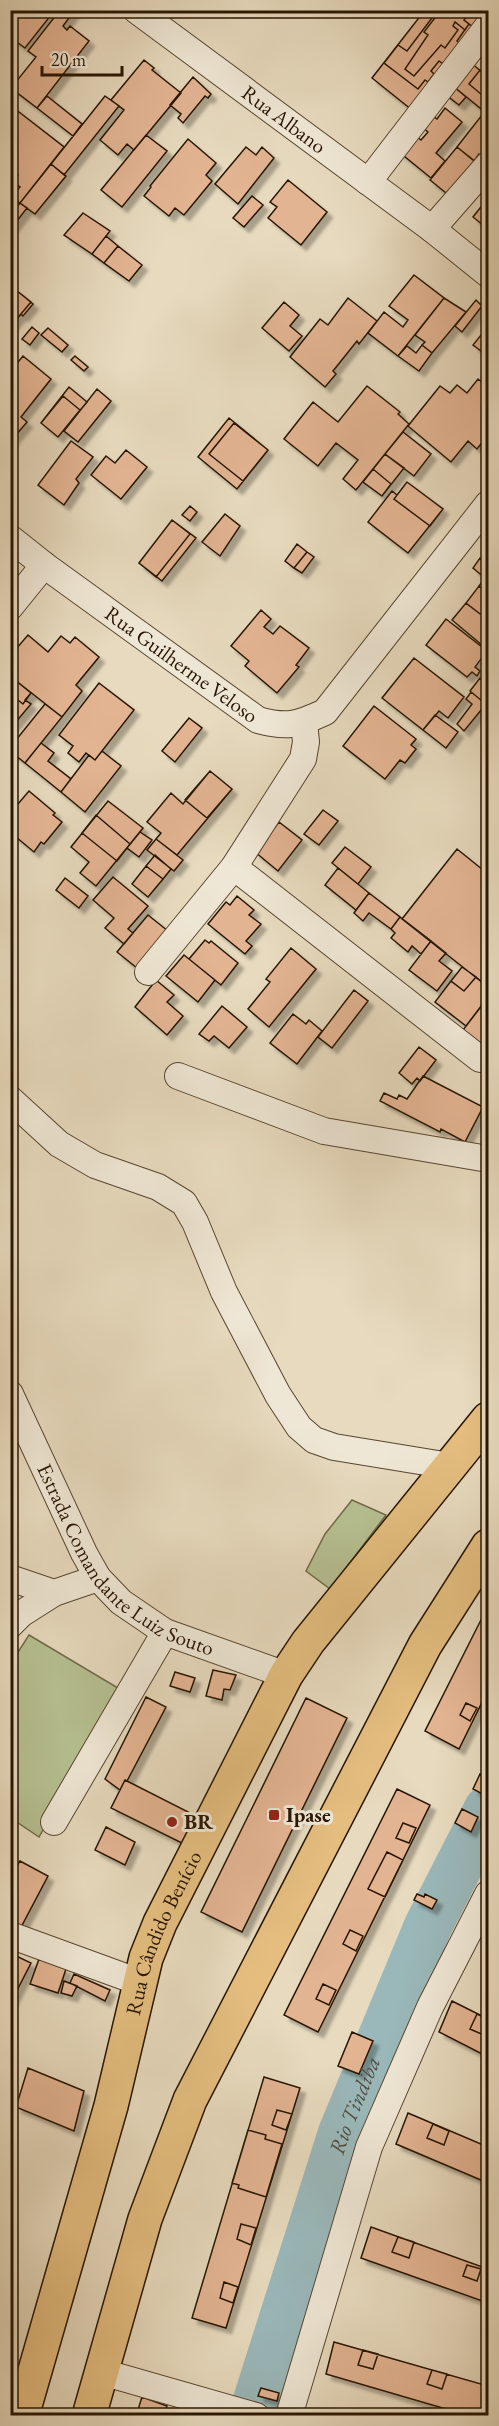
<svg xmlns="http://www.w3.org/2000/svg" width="499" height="2426" font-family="'EB Garamond',serif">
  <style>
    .green { fill: #b6c091; stroke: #6f6a49; stroke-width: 1.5 }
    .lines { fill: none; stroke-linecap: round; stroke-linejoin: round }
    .river { stroke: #9ab8ba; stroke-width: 48 }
    .building { fill: #e3b492; stroke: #281501; stroke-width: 1.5; filter: url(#shadow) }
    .minor-casing { stroke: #584630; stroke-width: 28 }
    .major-casing { stroke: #281501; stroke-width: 36 }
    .minor { stroke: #efe7d5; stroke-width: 26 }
    .major { stroke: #e4bd7f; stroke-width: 33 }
    .poi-dot { fill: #8f2418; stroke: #efe7d5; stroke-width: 2 }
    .labels { text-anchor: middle; stroke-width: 6; stroke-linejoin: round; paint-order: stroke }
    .street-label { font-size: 21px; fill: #281501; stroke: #efe7d5 }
    .poi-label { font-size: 21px; font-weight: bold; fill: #281501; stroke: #efe7d5; text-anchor: start }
    .water-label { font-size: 22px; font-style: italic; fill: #504e42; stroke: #efe7d5 }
  </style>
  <defs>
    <filter id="shadow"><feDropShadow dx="5.5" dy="5.5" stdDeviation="1.5" flood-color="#0004"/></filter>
  </defs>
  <rect width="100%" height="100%" fill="#e7dabe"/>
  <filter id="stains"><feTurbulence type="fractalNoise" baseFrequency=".00333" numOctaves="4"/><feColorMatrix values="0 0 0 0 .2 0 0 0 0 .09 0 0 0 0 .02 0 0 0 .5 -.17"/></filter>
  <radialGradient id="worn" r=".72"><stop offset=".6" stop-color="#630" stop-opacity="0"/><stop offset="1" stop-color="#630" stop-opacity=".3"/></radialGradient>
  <path class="green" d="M352 1500 386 1515 330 1589 306 1571 325 1534Z
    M29 1635 123 1691 39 1837 11 1818V1663Z"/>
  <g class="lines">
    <path class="river" id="s1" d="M252 2416 342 2133 428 1926 488 1809"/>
  </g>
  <path class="building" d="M12 10H55L25 48 10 37Z
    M60 10H75L63 26 67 30 70 26 89 41 37 108 11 88 36 57 28 51Z
    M425 10H488V13L412 110 372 78Z
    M431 10H484L481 14 485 17 476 29 469 24 457 41 462 46 446 66 439 61 431 71 434 74 428 82 425 80 418 89 384 63 398 45 407 51 435 14Z
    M441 10H471L464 20 469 24 465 30 455 22 453 26 458 30 445 48 441 45 414 76 405 69 428 35 424 32Z
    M144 60 154 68 152 70 181 93 134 150 127 144 118 155 100 140 124 110 111 100Z
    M471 63 488 77V107L485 112 453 86Z
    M480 70 488 77V100L469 84Z
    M193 77 211 94 208 98 205 96 183 123 178 118 181 114 170 105Z
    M453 86 466 97 459 105 446 95Z
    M47 96 82 124 73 136 37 108Z
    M105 96 119 106 64 175 51 164Z
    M10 105 64 147 20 203 12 197 20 187 13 182 18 175 11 170 16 163 10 158V149L17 141 14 139 10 144Z
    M445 108 462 122 436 153 445 161 431 178 399 152 414 135 421 140 428 132 421 126 430 114 437 119Z
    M482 115 488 120V157L486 160 479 154 474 161 457 147Z
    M146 135 167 151 122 207 101 190Z
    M188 139 216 163 206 175 212 181 184 215 175 208 169 216 144 196 151 187 150 186Z
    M246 147 256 155 262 147 274 158 238 204 215 184Z
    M457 147 481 166 451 197 430 180Z
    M51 164 66 176 35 214 20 203Z
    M288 180 327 212 301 245 268 218 277 207 270 202Z
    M252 196 263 205 244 227 233 218Z
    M488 198V229L473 217Z
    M20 203 27 208 10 230V215Z
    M83 213 110 231 92 254 64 235Z
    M106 236 118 246 104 263 92 254Z
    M118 246 142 265 129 281 104 263Z
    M414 275 444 298 398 356 368 333 384 312 403 327 408 320 389 306Z
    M16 290 31 302 10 327V296Z
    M16 290 33 304 23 316 21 314 10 327V296Z
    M348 298 377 321 359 344 357 341 333 371 336 374 325 387 290 357 320 319 328 325Z
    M444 298 466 312 432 353 422 345 425 342 415 335Z
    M476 300 482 306 462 332 455 326Z
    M284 302 299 315 290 326 302 336 289 351 262 328Z
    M32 327 39 333 30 345 22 339Z
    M48 328 68 345 62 352 41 335Z
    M485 330 488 333V342L481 351 473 345Z
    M422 345 432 353 419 371 398 356 407 346 416 353Z
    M23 356 51 379 21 417 27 422 10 442V372Z
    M75 356 88 367 84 371 71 360Z
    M478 379 488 387V435L477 449 468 441 451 462 408 426 440 386 450 393 457 385 467 393Z
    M367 386 400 412 398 414 409 424 356 490 343 479 358 460 336 443 318 466 284 439 313 402 338 422Z
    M69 387 87 402 58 437 41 423Z
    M97 389 111 401 78 442 64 431Z
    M63 396 80 410 58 437 41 423Z
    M229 418 268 450 237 489 198 457Z
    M234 423 268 450 243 481 209 454Z
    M403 432 431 454 414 476 385 454Z
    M71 441 93 457 76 479 79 483 64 505 38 485Z
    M126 450 147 467 121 499 91 475 106 456 115 463Z
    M385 454 404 468 382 496 363 482Z
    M373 469 391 484 382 496 363 482Z
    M407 482 443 509 430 526 394 499Z
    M407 482 443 509 408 553 368 522 392 491 397 495Z
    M190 506 197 512 190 521 182 515Z
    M225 514 240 526 220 556 202 542Z
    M172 520 190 534 156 577 139 563Z
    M172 520 196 538 162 581 139 563Z
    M297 544 307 552 294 568 285 561Z
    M307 552 314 557 302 573 294 568Z
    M480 558 488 565V594L479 586 485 578 473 568Z
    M488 574V594L479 586Z
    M479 586 488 594V620L466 603Z
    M466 603 488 620V650L452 620Z
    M261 610 271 619 264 627 273 634 280 626 309 648 296 665 299 667 277 693 245 666 249 661 231 646Z
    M446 619 487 651 475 667 480 671 477 676 472 672 467 677 426 645Z
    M28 635 48 652 61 636 70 643 75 637 99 657 76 685 82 691 62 717 10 676V656Z
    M414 658 464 697 448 718 439 711 423 730 382 698Z
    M10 676 31 693 23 704 10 694Z
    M10 676 31 693 25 700 31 704 10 729Z
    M480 678 487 684 488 683V706L470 691Z
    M99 683 134 710 95 760 86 753 79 762 68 753 73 746 59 735Z
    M471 692 486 704 464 731 457 724 472 704 466 699Z
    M45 704 62 717 25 763 10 751V736L16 740Z
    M374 706 416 739 411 745 416 749 405 763 400 760 385 779 343 746Z
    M435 715 458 732 446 748 423 730Z
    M189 718 202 728 175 762 162 751Z
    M41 743 54 753 48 761 71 779 61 792 25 763Z
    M102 751 121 766 85 812 61 792 89 755 95 760Z
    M210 771 232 789 207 818 185 800Z
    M210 771 232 789 177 855 156 839 161 833 147 822 171 793 183 804Z
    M29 791 55 813 53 815 62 822 44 844 41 842 34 852 10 832V798L18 804Z
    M108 801 143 828 96 886 80 873 89 862 71 847Z
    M323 810 338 821 319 845 304 834Z
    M96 815 130 844 117 861 82 833Z
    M279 822 302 840 278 871 255 852Z
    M140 832 152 840 139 857 127 848Z
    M156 839 183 860 174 871 147 850Z
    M345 847 371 867 358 884 332 863Z
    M457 849 488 874V987L402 919Z
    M155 855 171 869 163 879 146 866Z
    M146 866 163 879 148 897 132 884Z
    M338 868 369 893 356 910 325 885Z
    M113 877 148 906 128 929 133 933 124 944 105 928 114 918 93 900Z
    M65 878 88 896 79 908 56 890Z
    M369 893 400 917 391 929 369 913 363 921 354 913Z
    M237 896 254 910 249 915 261 924 246 941 252 946 245 954 208 924 226 902 230 905Z
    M148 915 168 931 137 968 117 952Z
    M400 917 431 941 421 954 412 946 408 952 391 938 395 933 391 929Z
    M205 940 209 943 211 941 238 963 221 985 189 959Z
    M431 941 446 953 439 961 452 971 437 991 409 970Z
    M291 948 316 969 269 1027 248 1009 270 982 266 979Z
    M184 955 215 980 198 1002 166 976Z
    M462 967 476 977 464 991 451 981Z
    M476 977 488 987V997L466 1026 435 1002 451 981 464 991Z
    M156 980 174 995 167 1002 183 1016 167 1035 135 1007Z
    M354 990 368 1001 332 1048 318 1037Z
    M483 1004 488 1008V1050L463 1030Z
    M222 1006 247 1027 229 1048 214 1036 209 1041 199 1034Z
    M293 1014 306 1024 309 1020 322 1031 297 1064 270 1043Z
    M419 1047 436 1060 420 1081 417 1078 412 1084 399 1073Z
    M423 1076 483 1107 465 1142 441 1129 440 1132 380 1101 384 1093 397 1099 399 1095 407 1099Z
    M488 1606V1690L459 1749 425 1731Z
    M213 1670 236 1675 230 1690 224 1689 222 1700 206 1696Z
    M175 1672 195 1678 190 1692 170 1686Z
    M146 1697 166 1707 127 1781 125 1780 120 1790 105 1779Z
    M306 1698 347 1718 242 1932 201 1912Z
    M466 1703 477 1708 470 1721 460 1715Z
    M480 1774 488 1778V1797L473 1789Z
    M125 1780 204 1820 190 1847 111 1808Z
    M397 1789 430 1805 318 2032 284 2015Z
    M462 1809 478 1817 471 1832 455 1823Z
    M403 1823 416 1828 409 1843 396 1838Z
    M106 1827 135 1842 125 1865 95 1850Z
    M387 1852 403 1860 385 1897 368 1889Z
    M20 1861 48 1876 19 1931 10 1927V1876Z
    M417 1894 424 1897 425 1894 437 1900 432 1909 414 1900Z
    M350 1930 363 1936 356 1951 343 1944Z
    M10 1953 31 1963 10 2004Z
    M39 1959 66 1969 58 1993 30 1984Z
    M74 1974 110 1990 105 2001 70 1983Z
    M64 1981 77 1986 72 1996 61 1993Z
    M323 1984 336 1990 329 2005 316 1999Z
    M452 2001 488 2019V2057L439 2032Z
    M477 2014 488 2019 486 2036 470 2029Z
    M352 2032 373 2041 359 2074 338 2066Z
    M28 2068 84 2091 74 2131 16 2107Z
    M264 2077 300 2088 226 2328 192 2318Z
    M277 2110 292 2114 286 2130 272 2125Z
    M408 2113 488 2147V2183L396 2144Z
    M433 2124 449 2131 444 2145 427 2138Z
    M248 2130 266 2135 265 2139 282 2144 266 2197 238 2188 239 2185 232 2183Z
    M241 2224 256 2228 251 2245 237 2239Z
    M371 2227 488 2269V2303L361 2258Z
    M398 2237 414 2242 409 2258 392 2252Z
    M467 2265 481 2269 477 2281 463 2276Z
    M224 2282 238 2287 233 2303 220 2298Z
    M334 2342 488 2386V2416H470L326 2374Z
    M363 2350 378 2354 373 2369 358 2365Z
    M432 2370 447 2374 442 2389 427 2384Z
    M261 2388 279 2393 277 2401 258 2396Z
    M142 2397 167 2406 164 2416H136Z"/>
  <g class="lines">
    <g class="minor-casing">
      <g id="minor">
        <path id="s2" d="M136 10 432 229 488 274"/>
        <path d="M368 182 488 26"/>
        <path d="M432 229 488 165"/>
        <path id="s3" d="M10 538 44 565 258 720C287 728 297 725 325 712L488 504"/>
        <path d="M10 607 44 565"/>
        <path d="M234 867 480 1059"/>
        <path d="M148 972 234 867 303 759 306 742 304 722"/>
        <path d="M178 1076 324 1131 488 1159"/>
        <path d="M10 1099 59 1144 95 1165 158 1187 184 1203 195 1222 224 1292 278 1395 299 1427 314 1440 334 1447 450 1466"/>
        <path id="s4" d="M10 1394 84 1553 98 1578 121 1602 165 1632 286 1675"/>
        <path d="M10 1578 54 1593 98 1578"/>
        <path d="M10 1625 21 1614 54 1593"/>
        <path d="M54 1822 165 1632"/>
        <path d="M10 1935 139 1982"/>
        <path d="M102 2372 256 2416"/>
        <path d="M289 2416 369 2147 430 2007 488 1894"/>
      </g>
    </g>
    <g class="major-casing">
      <g id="major">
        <path id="s5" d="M22 2416 111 2106 146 1958 160 1923 286 1675 308 1642 488 1419"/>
        <path d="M89 2416 145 2219 190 2100 425 1645 488 1546"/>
      </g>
    </g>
    <use href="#minor" class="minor"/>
    <use href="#major" class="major"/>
  </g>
  <g class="poi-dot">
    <rect x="268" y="1809" width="12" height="12" rx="3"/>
    <circle cx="172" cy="1822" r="6"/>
  </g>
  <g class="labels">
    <g class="street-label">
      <text dy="7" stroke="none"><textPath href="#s2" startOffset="184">Rua Albano</textPath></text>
      <text dy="7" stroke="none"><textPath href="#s3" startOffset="213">Rua Guilherme Veloso</textPath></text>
      <text dy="7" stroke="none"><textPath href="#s4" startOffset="210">Estrada Comandante Luiz Souto</textPath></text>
      <text dy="7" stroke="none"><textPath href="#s5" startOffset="504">Rua Cândido Benício</textPath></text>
    </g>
    <g class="poi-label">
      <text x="286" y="1822">Ipase</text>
      <text x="184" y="1829">BR</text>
    </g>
    <g class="water-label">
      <text dy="8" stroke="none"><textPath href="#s1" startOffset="327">Rio Tindiba</textPath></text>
    </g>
  </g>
  <rect width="499" height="2426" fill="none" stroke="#e7dabe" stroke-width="36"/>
  <rect x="12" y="12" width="475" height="2402" fill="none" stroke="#281501" stroke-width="3"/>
  <rect x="18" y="18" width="463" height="2390" fill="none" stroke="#281501" stroke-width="1.5"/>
  <path d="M42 66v9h80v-9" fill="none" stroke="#281501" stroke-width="3"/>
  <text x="51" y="66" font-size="18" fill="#281501" stroke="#efe7d5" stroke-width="4.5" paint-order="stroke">20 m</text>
  <rect width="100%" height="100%" filter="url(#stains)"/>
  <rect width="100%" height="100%" fill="url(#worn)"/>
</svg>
